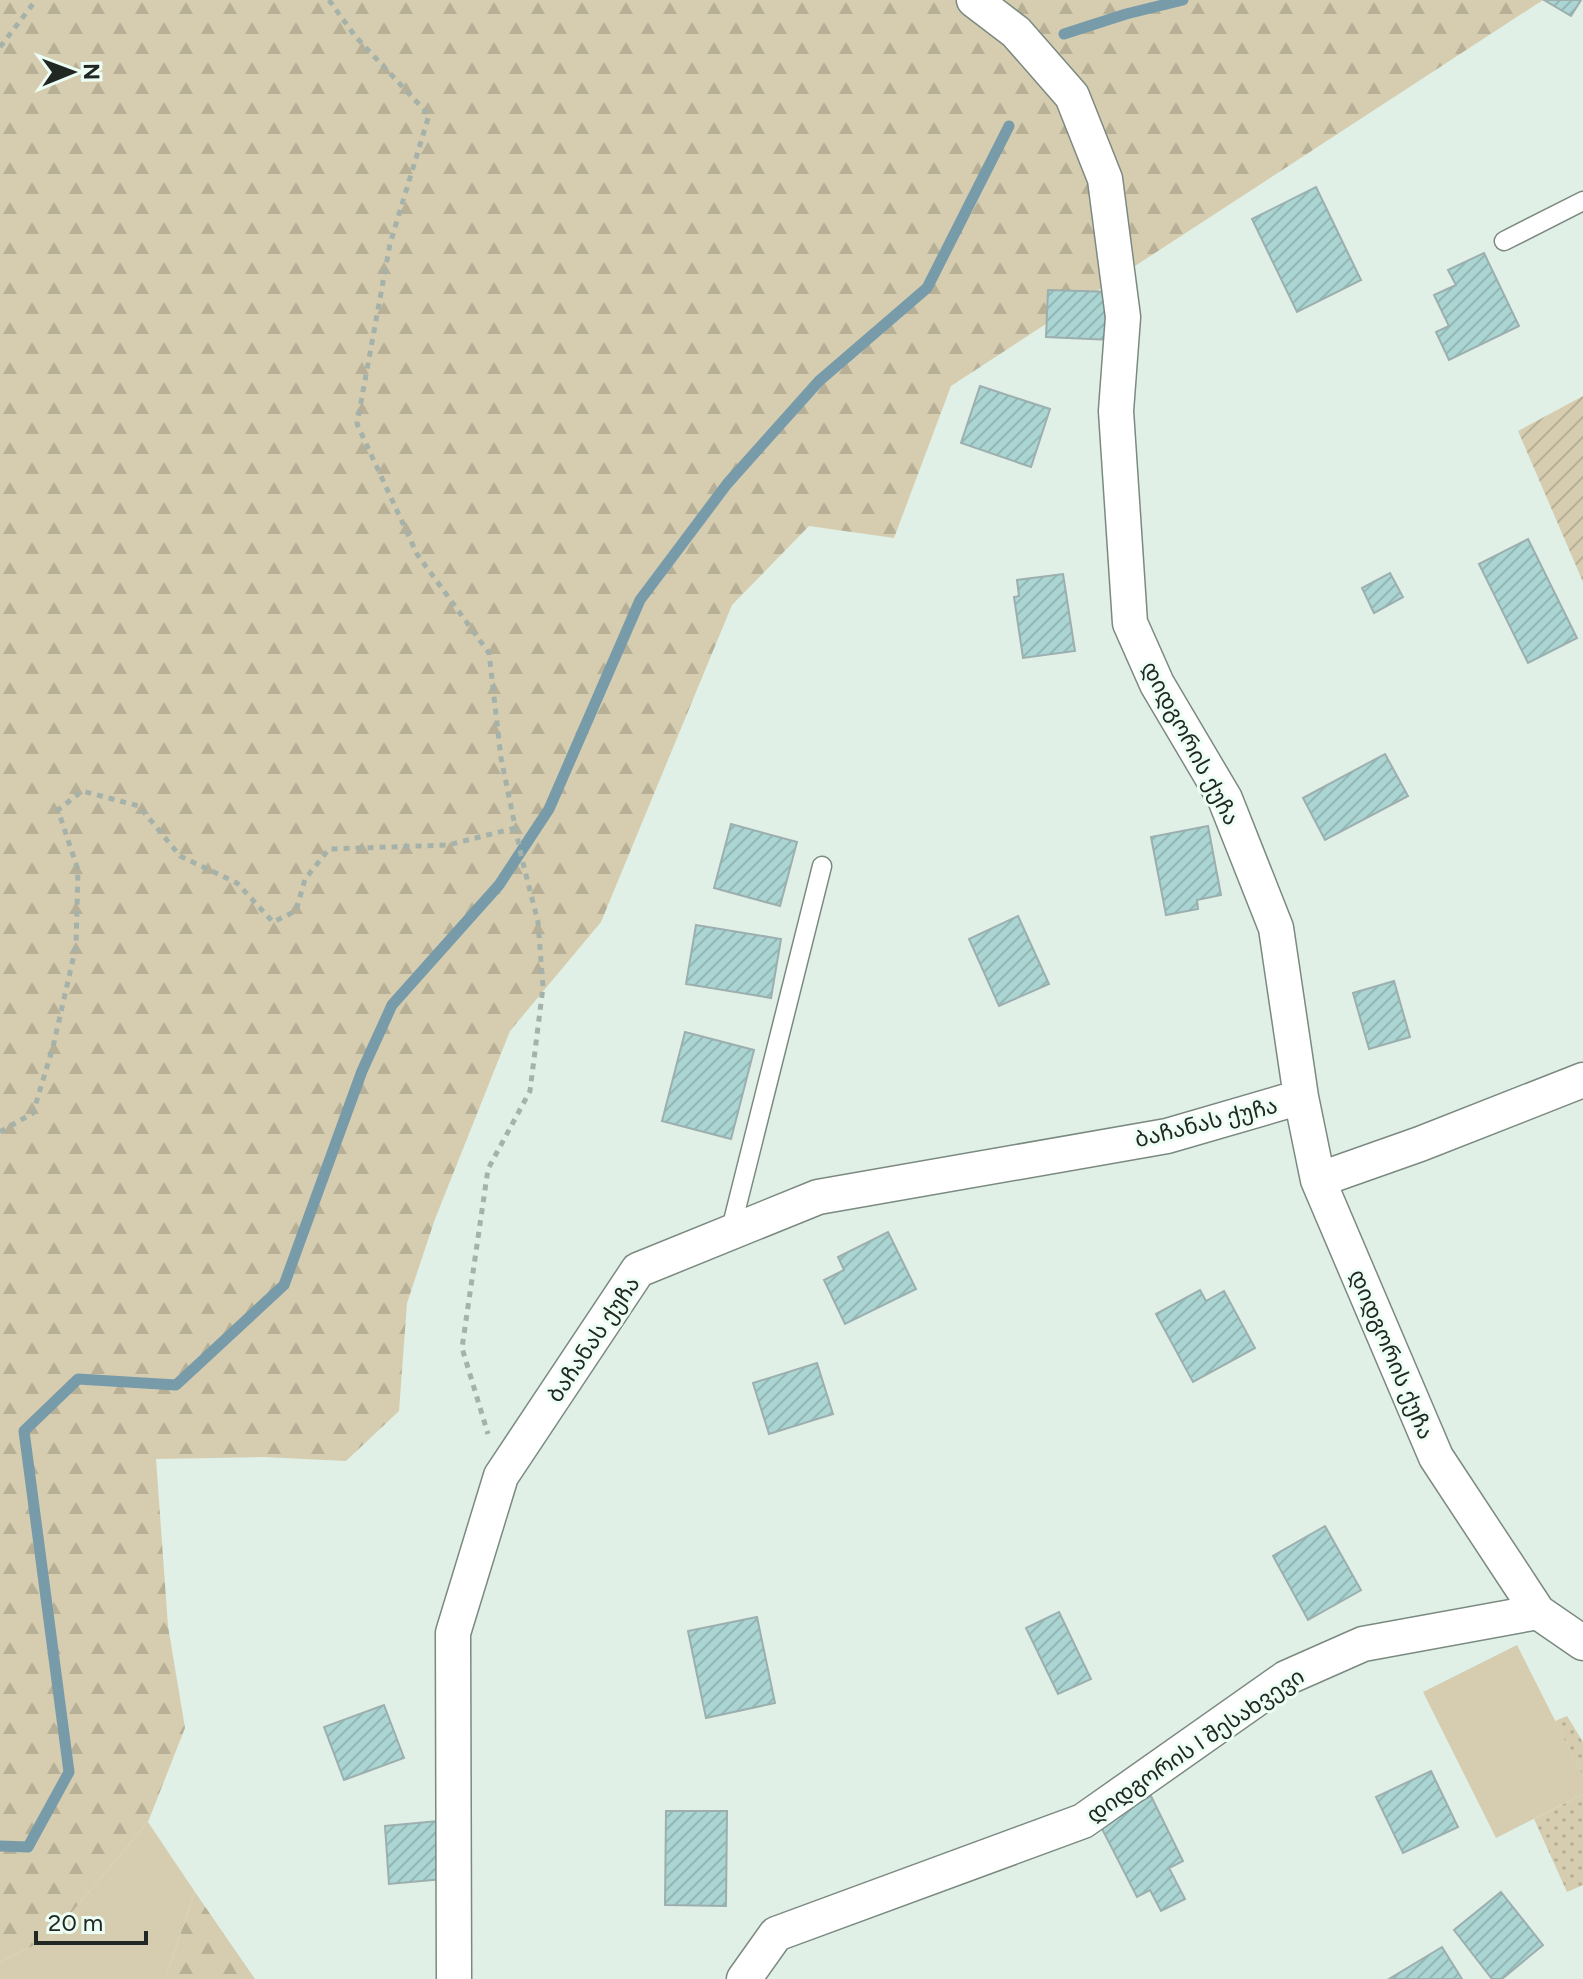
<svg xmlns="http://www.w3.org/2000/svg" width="1583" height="1979" font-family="Figtree,'Noto Sans Georgian',sans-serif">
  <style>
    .grass { fill: #d6cdb0 }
    .forest { fill: url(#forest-firs) }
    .park { fill: url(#park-dots) }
    .garden { fill: url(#garden-furrows) }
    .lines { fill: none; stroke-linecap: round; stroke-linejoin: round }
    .stream { stroke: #789baa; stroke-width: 11 }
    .building { fill: url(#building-hatch); stroke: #9cafae; stroke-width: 2 }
    .lane-casing { stroke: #7b8a81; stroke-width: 21 }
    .street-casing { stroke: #7b8a81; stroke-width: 37 }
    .path { stroke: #a5b2aa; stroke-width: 5; stroke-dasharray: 6 6; stroke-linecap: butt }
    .lane { stroke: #fff; stroke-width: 18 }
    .street { stroke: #fff; stroke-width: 34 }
    .labels { text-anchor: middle; stroke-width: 6; stroke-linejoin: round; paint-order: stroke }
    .street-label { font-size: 22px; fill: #212723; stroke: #edfef4 }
  </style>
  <defs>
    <pattern id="forest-firs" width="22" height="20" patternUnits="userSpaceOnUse" patternTransform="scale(2)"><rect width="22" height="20" fill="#d6cdb0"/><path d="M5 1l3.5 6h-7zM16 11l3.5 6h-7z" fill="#b7b097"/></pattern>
    <pattern id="park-dots" width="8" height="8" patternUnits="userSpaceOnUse" patternTransform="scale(2)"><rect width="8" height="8" fill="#d6cdb0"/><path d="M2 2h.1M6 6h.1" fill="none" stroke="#b7b097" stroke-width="1.8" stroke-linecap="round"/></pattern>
    <pattern id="garden-furrows" width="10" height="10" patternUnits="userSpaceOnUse" patternTransform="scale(2)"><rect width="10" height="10" fill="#d6cdb0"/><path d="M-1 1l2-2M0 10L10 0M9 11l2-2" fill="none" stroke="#b7b097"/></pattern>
    <pattern id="building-hatch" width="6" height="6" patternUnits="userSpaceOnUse" patternTransform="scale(2)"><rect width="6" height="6" fill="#aad5d3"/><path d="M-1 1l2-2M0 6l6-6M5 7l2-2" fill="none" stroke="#92b7b5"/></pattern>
  </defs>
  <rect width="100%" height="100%" fill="#e0f0e6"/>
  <path class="grass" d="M1517 1645 1583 1776V1794L1496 1838 1423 1692Z
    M148 1822 195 1892 165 1979H0V1962L51 1937Z"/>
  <path class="forest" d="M0 0H1543L951 386 894 538 809 526 732 605 601 922 510 1031 435 1219 407 1303 399 1411 346 1461 263 1457 156 1459 168 1626 185 1728 148 1822 51 1937 0 1962Z
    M195 1892 255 1979H165Z"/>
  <path class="park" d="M1567 1716 1583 1742V1776L1555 1721Z
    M1583 1794V1885L1567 1892 1534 1819Z"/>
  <path class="garden" d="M1583 396V582L1518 431Z"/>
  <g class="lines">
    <path class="stream" d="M1064 34 1126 14 1183 0
      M0 1846 28 1847 69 1772 24 1431 78 1379 176 1385 284 1285 362 1071 392 1005 499 885 549 809 640 600 727 484 819 381 927 288 1009 126"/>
  </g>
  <path class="building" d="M1544 0H1581L1571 16Z
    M1316 187 1361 280 1297 312 1252 219Z
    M1484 253 1519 326 1449 360 1436 332 1449 326 1434 295 1456 285 1448 270Z
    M1048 290 1113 292 1112 340 1046 337Z
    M980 386 1050 409 1031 467 961 443Z
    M1528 539 1577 638 1528 663 1479 564Z
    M1390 573 1403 597 1374 613 1362 588Z
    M1063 574 1075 651 1023 658 1014 597 1019 596 1017 580Z
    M1385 754 1408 796 1325 840 1303 798Z
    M731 824 797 842 780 906 714 888Z
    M1208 826 1221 895 1197 900 1198 909 1166 915 1151 837Z
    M1018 916 1049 984 999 1006 969 939Z
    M696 925 781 939 771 998 686 984Z
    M1394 981 1410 1037 1369 1049 1353 993Z
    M685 1032 754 1050 731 1139 662 1121Z
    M888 1232 916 1289 845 1324 824 1280 844 1270 838 1257Z
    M1200 1290 1206 1301 1224 1291 1255 1348 1193 1382 1156 1314Z
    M817 1363 833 1414 769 1434 753 1383Z
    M1325 1526 1361 1590 1308 1620 1273 1556Z
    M1059 1612 1091 1679 1058 1694 1026 1628Z
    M757 1617 775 1703 706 1718 688 1631Z
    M384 1705 404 1758 344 1780 324 1727Z
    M1431 1771 1458 1827 1403 1853 1376 1797Z
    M1151 1796 1183 1861 1169 1868 1185 1899 1161 1911 1150 1890 1137 1897 1099 1823Z
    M666 1811H727L726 1906 665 1905Z
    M438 1821 443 1879 389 1884 385 1826Z
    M1501 1892 1543 1945 1502 1979H1492L1454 1930Z
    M1442 1947 1462 1979H1389Z"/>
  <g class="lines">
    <g class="lane-casing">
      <path id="lane" d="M1504 241 1583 201
        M730 1233 822 866"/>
    </g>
    <g class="street-casing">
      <path id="street" d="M974 0 1016 32 1072 96 1105 179 1123 317 1116 411 1130 623 1157 684 1225 799 1276 928 1301 1097 1318 1180 1436 1457 1538 1612 1583 1643
        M1318 1180 1420 1144 1583 1080
        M454 1979 453 1633 501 1476 638 1270 818 1197 1167 1136 1301 1097
        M744 1979 776 1934 1083 1821 1286 1678 1363 1644 1538 1612"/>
    </g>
    <path class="path" d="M329 0 355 36 429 115 390 244 357 424 417 554 489 653 501 758 521 855 538 922 543 987 530 1091 488 1169 462 1348 488 1434
      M0 47 36 0
      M0 1132 33 1113 53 1047 76 946 78 870 58 810 82 791 139 806 180 856 237 883 273 922 296 911 305 879 329 849 448 845 515 828"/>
    <use href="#lane" class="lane"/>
    <use href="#street" class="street"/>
  </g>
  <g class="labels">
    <g class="street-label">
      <text transform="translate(1191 743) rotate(62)" y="8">დიდგორის ქუჩა</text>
      <text transform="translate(1206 1122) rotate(-14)" y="8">ბაჩანას ქუჩა</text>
      <text transform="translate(593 1339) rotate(-56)" y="8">ბაჩანას ქუჩა</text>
      <text transform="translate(1392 1354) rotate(67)" y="8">დიდგორის ქუჩა</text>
      <text transform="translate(1195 1745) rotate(-34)" y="8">დიდგორის I შესახვევი</text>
    </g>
  </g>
  <g transform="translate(72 72) rotate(89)" stroke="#edfef4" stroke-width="6" paint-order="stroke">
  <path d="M0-6L14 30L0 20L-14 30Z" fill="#212723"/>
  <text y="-12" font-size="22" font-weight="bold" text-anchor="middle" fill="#212723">N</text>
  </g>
  <path d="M36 1931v12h110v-12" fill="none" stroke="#212723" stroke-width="4"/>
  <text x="48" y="1931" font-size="24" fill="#212723" stroke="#edfef4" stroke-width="6" paint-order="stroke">20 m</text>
</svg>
